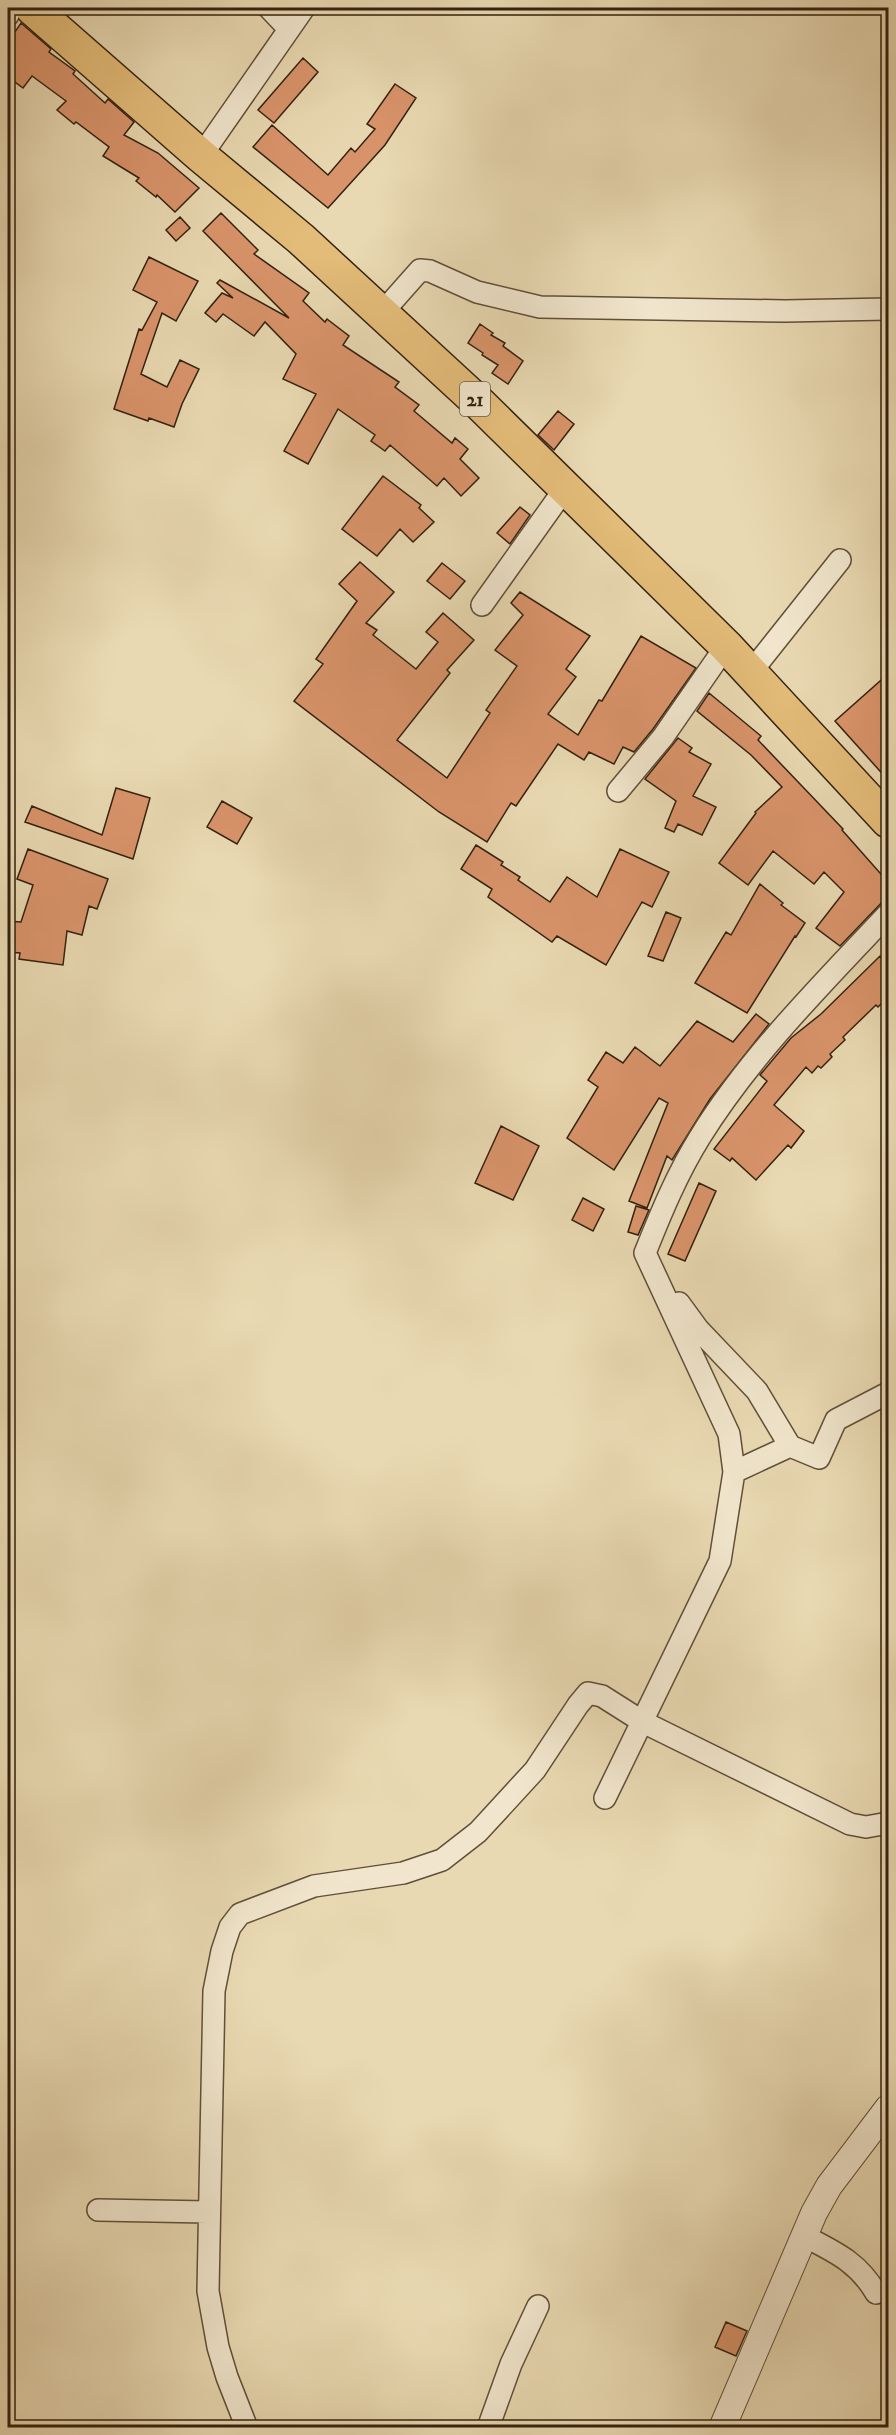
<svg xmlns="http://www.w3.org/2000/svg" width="896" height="2435" font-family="'IM FELL DW Pica',serif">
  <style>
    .building { fill: #da946b; stroke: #32210f; stroke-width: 1.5 }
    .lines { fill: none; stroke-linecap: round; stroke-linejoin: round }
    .minor-casing { stroke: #604f38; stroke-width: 24 }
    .tertiary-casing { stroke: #604f38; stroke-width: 28 }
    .trunk-casing { stroke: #32210f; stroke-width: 36 }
    .minor { stroke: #f1e6cd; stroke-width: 21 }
    .tertiary { stroke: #f1e6cd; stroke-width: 26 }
    .trunk { stroke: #e4bc79; stroke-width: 33 }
    .labels { text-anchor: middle; stroke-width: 4.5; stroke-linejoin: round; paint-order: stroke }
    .shield { fill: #f1e6cd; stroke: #6b5c48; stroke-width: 1.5 }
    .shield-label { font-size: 20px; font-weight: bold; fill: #32210f }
  </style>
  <rect width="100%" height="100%" fill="#e9d9b2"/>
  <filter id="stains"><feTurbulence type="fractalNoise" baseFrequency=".00333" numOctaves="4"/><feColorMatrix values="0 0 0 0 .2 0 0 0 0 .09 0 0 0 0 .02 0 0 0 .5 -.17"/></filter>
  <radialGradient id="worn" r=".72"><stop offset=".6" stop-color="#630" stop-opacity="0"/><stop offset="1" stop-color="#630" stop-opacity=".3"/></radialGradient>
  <path class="building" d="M21 23 51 49 49 52 75 71 73 74 105 103 108 99 134 122 124 135 158 153 199 188 175 212 157 195 156 197 136 181 139 178 103 156 109 147 76 122 74 124 57 110 66 101 32 76 23 88 8 77V42Z
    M303 58 318 72 274 123 258 110Z
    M395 84 416 98 385 145 328 208 253 147 272 125 328 175 351 148 355 152 375 129 367 124Z
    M221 213 258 250 254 254 309 293 303 301 325 322 327 319 349 336 343 345 399 382 395 387 419 405 414 411 452 443 455 438 468 449 460 459 479 478 461 496 444 478 437 486 390 445 385 451 371 441 375 435 338 409 308 464 284 451 316 394 283 379 296 354 265 322 254 336 223 314 216 322 205 313 222 293 233 298 217 283 220 280 289 318 203 231Z
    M180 217 190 228 176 241 166 230Z
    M149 257 198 281 176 321 162 313 141 374 167 387 180 360 199 369 182 404 174 427 149 418 148 421 114 409 139 329 142 330 157 302 133 290Z
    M480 324 493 333 491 335 505 343 503 346 523 361 508 384 492 373 498 365 482 355 483 353 468 343Z
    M558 411 574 424 554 450 538 435Z
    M383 476 421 505 419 508 434 522 413 542 400 529 377 556 342 529Z
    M520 507 530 515 510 544 497 533Z
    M360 562 394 592 366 623 377 630 373 635 416 669 438 642 426 632 443 613 474 640 447 670 450 673 397 740 447 778 490 713 486 710 517 666 495 650 523 615 511 603 520 592 590 636 566 669 576 677 548 714 578 735 599 700 602 701 641 636 696 668 653 729 634 752 623 747 614 764 589 752 584 760 558 744 516 806 511 803 487 842 439 812 294 701 323 664 316 659 357 601 339 584Z
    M442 563 465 581 450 599 427 581Z
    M888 674V780L835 721Z
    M709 693 761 736 758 740 843 829 842 830 888 882V896L840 946 816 928 844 892 824 872 814 884 773 851 748 885 719 863 756 813 755 812 782 787 751 755 697 711Z
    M678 738 692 748 689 752 711 764 693 796 716 807 702 835 678 824 674 832 665 828 676 801 645 779Z
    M116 788 150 798 133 859 25 822 32 806 102 835Z
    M222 801 252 818 237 844 207 827Z
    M476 845 503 862 501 865 520 877 518 880 550 902 567 877 597 897 620 849 669 872 652 907 642 902 606 965 557 936 552 942 488 897 492 889 461 869Z
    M28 849 108 879 97 909 89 906 82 935 67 931 63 965 19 959 20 953 8 952V921L21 922 33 885 17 879Z
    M760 884 783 903 781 905 805 923 796 937 795 936 747 1013 695 983 726 932 731 935Z
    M666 912 681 918 663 961 648 956Z
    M880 956 888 965V997L878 1007 876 1005 843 1037 845 1040 830 1054 832 1057 821 1068 818 1066 812 1073 806 1067 774 1105 804 1131 791 1148 788 1145 756 1180 732 1158 730 1161 714 1149 767 1081 760 1075 791 1038 821 1014Z
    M756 1014 769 1024 710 1099 672 1160 667 1156 647 1208 629 1201 668 1103 659 1098 614 1170 567 1138 598 1087 588 1080 606 1052 623 1063 635 1047 660 1066 697 1021 733 1042Z
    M501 1126 539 1146 513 1200 475 1183Z
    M699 1183 716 1191 685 1261 668 1254Z
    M583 1198 604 1209 593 1231 572 1220Z
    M636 1206 649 1210 638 1235 628 1232Z
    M726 2322 747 2331 736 2356 715 2347Z"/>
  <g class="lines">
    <g class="minor-casing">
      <path id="minor" d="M269 8 289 29
        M8 15 11 8
        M201 156 304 8
        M381 314 420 270 430 271 477 292 540 307 785 311 888 309
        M482 605 566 487
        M751 672 840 560
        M618 791 663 737 726 646
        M679 1303 698 1329 757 1391 790 1446 734 1472
        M790 1446 819 1458 836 1420 888 1393
        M605 1798 720 1561 734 1472 729 1434 645 1253C661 1213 677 1174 700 1137 750 1056 823 983 888 914
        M98 2210 208 2212
        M804 2236C835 2252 858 2262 876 2293
        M247 2428 227 2377 218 2347 208 2291 214 1991 222 1951 230 1927 240 1914 314 1886 403 1873 442 1860 478 1832 535 1770 578 1705 588 1693 602 1696 643 1722 850 1824 866 1827 888 1823
        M488 2428 511 2364 538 2306"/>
    </g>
    <g class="tertiary-casing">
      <path id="tertiary" d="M722 2428 814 2213 829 2186 888 2108"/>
    </g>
    <g class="trunk-casing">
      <path id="trunk" d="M32 8 201 156 301 239 479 403 726 646 888 821"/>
    </g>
    <use href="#minor" class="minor"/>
    <use href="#tertiary" class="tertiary"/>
    <use href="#trunk" class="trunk"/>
  </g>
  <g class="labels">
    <rect class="shield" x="460" y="382" width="30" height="34" rx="4.5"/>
    <g class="shield-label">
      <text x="475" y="406">21</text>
    </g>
  </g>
  <rect width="896" height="2435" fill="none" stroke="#e9d9b2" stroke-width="30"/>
  <rect x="9" y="9" width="878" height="2417" fill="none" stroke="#32210f" stroke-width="3"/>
  <rect x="15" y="15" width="866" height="2405" fill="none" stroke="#32210f" stroke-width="1.5"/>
  <rect width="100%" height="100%" filter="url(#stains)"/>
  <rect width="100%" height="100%" fill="url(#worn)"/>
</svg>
